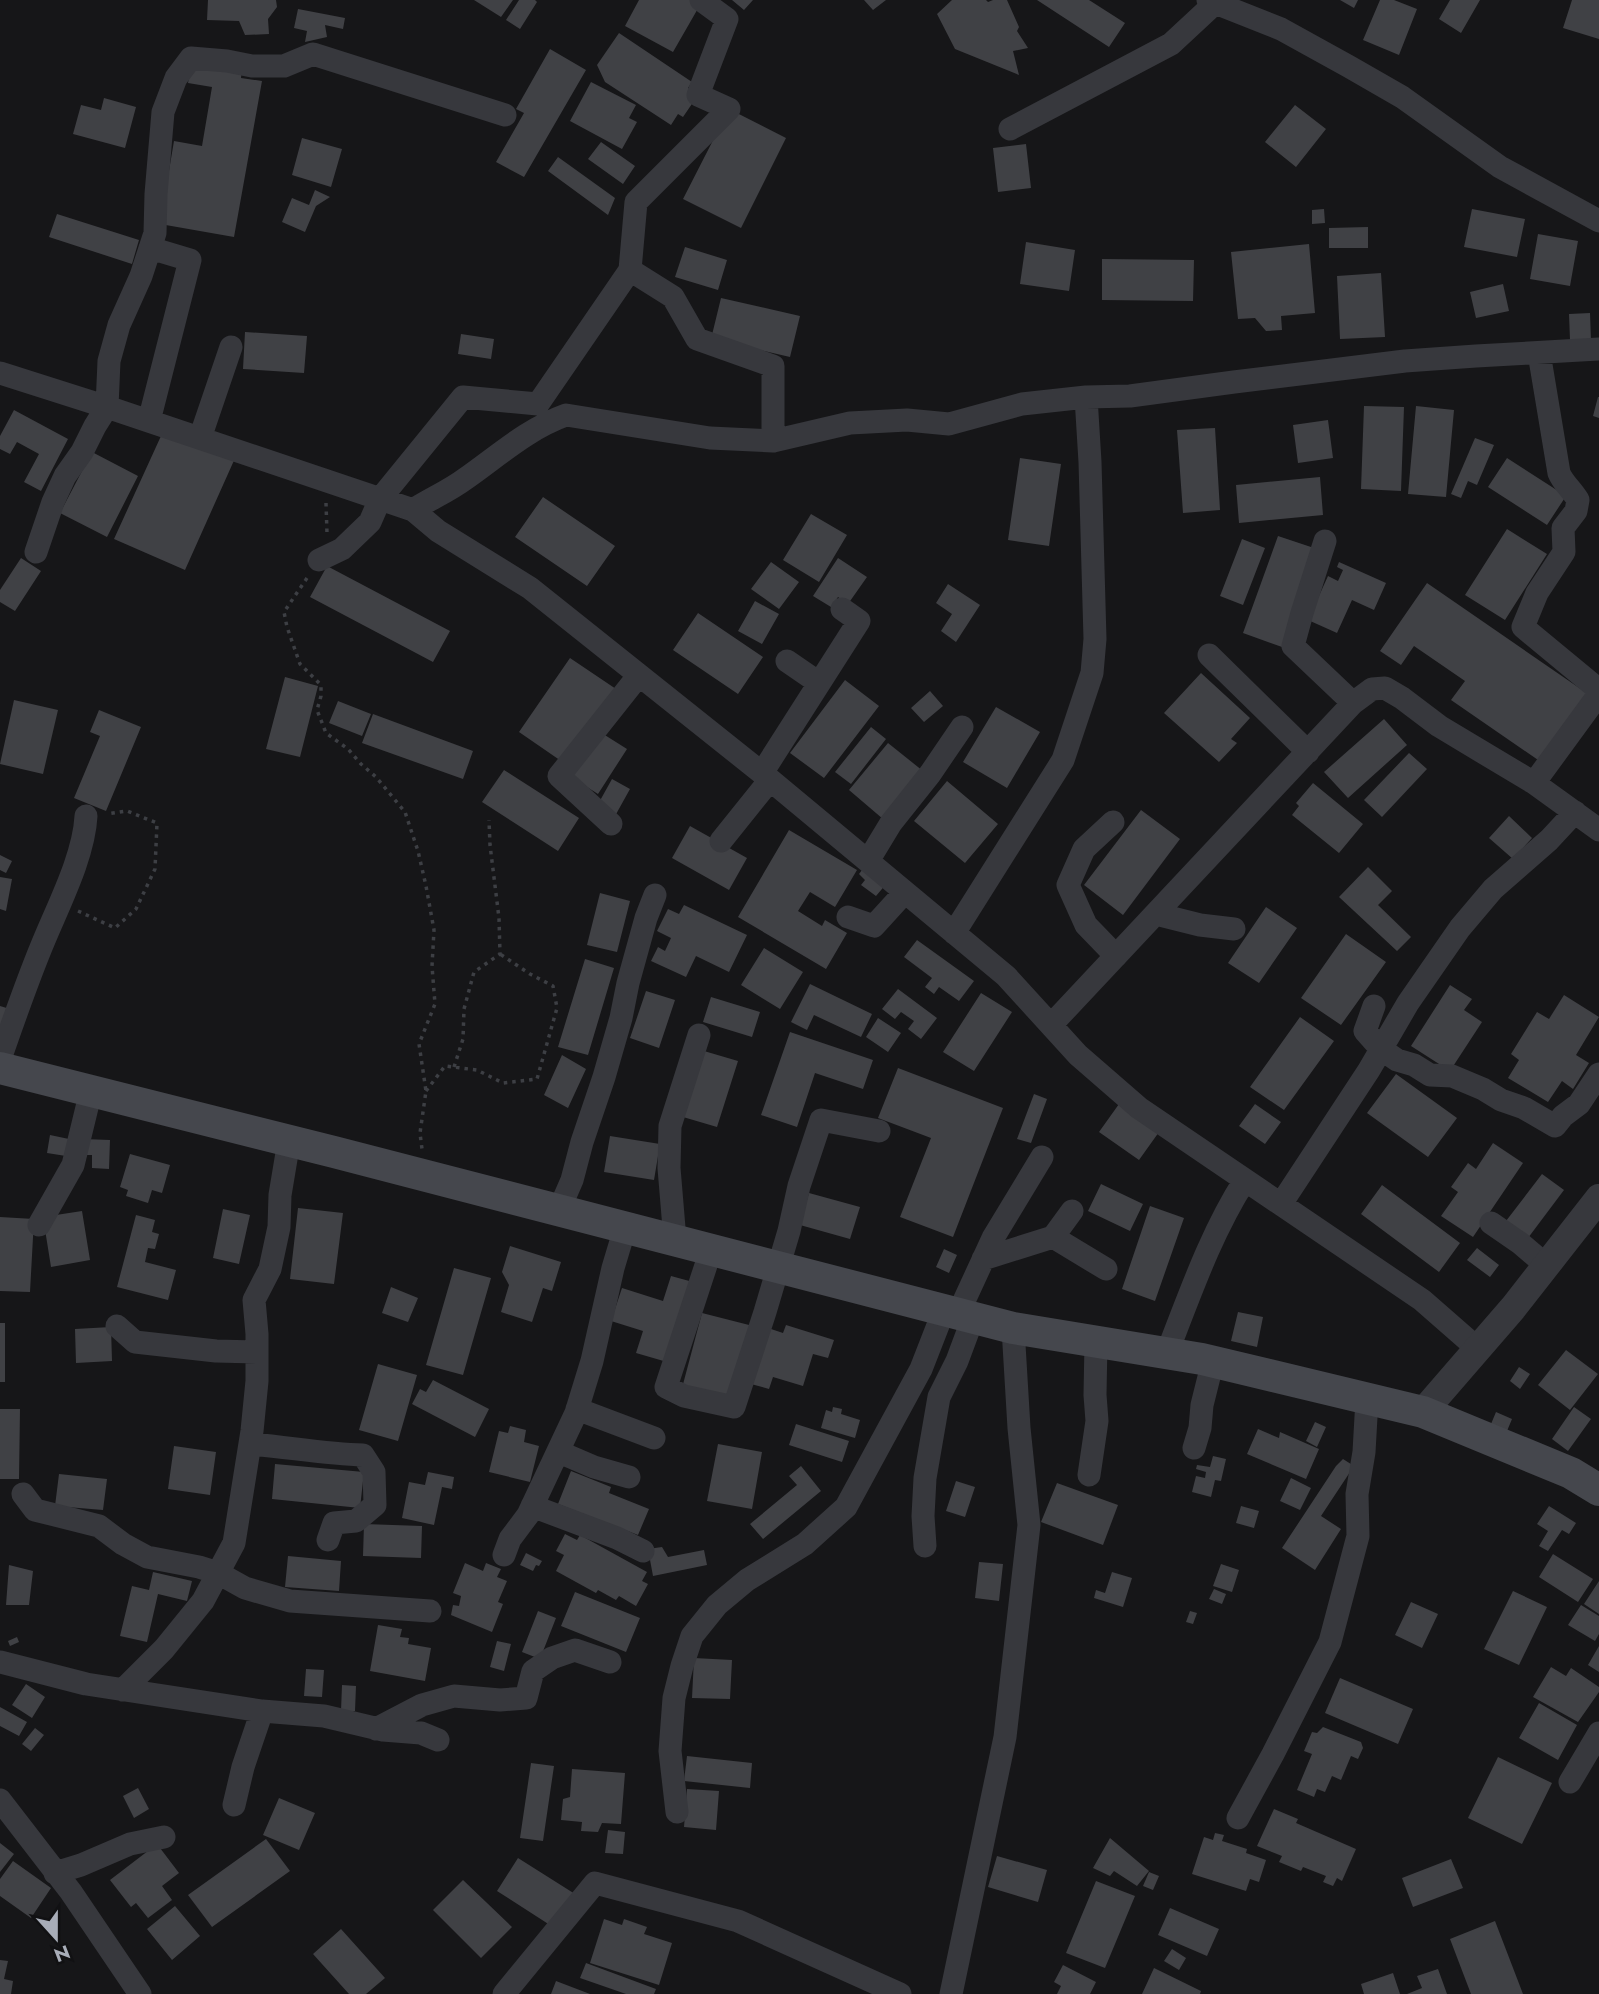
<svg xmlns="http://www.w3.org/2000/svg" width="1599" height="1994" font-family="Jost,sans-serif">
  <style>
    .building { fill: #404145 }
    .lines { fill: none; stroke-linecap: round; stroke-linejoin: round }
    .path { stroke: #3d3f44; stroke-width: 3.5; stroke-dasharray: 3.5 5; stroke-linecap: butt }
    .minor { stroke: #37383d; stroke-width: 23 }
    .tertiary { stroke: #37383d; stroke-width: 28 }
    .secondary { stroke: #45474d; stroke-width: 32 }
  </style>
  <rect width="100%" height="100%" fill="#161618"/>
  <path class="building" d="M208 0H276L277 7 268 19 269 34 245 35 239 21 207 20Z
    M474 0H513L501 17Z
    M519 0H535L537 2 520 29 506 20Z
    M639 0H691L700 5 673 52 625 26Z
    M732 0H753L744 10Z
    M864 0H886L873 10Z
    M952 0H986L988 2 993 0H1007L1019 27 1017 31 1028 48 1013 51 1019 75 955 49 937 14Z
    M1037 0H1089L1125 23 1109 47Z
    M1340 0H1358L1354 8Z
    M1380 0H1394L1417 9 1399 55 1363 40Z
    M1450 0H1480L1461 33 1439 19Z
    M1572 0H1599V39L1563 28Z
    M298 9 345 18 343 29 325 25 327 37 305 42 307 31 294 28Z
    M619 33 692 82 688 88 698 95 683 117 678 114 671 125 605 82 597 65Z
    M550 49 586 70 524 177 496 162 524 113 516 109Z
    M192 60 242 68 241 78 262 81 234 237 160 224 174 141 202 146 212 87 188 83Z
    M591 82 636 105 629 118 637 122 622 149 570 121Z
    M104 98 136 107 125 148 73 134 81 105 101 110Z
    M1295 105 1326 129 1296 167 1265 142Z
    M729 109 786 138 741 228 683 199Z
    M302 138 342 149 331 187 292 175Z
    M601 142 635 166 623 184 588 159Z
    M1026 144 1031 188 998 192 993 148Z
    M558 157 615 198 608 215 548 171Z
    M315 190 330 197 316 206 305 232 282 222 292 198 309 205Z
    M1324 209 1325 223 1312 224V210Z
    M1472 209 1525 219 1517 257 1464 247Z
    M57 214 139 240 132 264 49 237Z
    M1368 227V248H1329V228Z
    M1538 234 1578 241 1570 286 1530 279Z
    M1026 242 1075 250 1069 291 1020 284Z
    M1309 244 1315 313 1281 316 1282 330 1266 331 1255 318 1238 319 1231 252Z
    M685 247 727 260 718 290 675 277Z
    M1102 259 1194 260 1193 301 1102 300Z
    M1381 273 1385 337 1340 339 1337 276Z
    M1503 284 1509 311 1476 318 1470 292Z
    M721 298 800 316 790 357 711 339Z
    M1590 313 1591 340H1570L1569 314Z
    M245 332 307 336 304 373 243 369Z
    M461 334 494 339 491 359 458 354Z
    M1598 397H1599V418L1593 416Z
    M1364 406 1404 407 1401 491 1361 489Z
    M1416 406 1454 410 1446 497 1408 494Z
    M14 410 68 439 41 491 24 482 39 454 17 442 10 454 0 449V436Z
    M1328 420 1333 458 1298 463 1293 425Z
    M166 425 236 456 185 570 114 539Z
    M1215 428 1220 510 1183 513 1177 430Z
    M1475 438 1494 445 1477 485 1468 481 1461 498 1451 494Z
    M92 452 138 476 107 537 60 513Z
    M1020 458 1061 464 1049 546 1008 540Z
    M1507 458 1566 496 1547 525 1488 487Z
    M1320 477 1323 515 1239 523 1236 485Z
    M543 497 615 546 587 586 515 537Z
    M811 514 847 535 819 582 783 560Z
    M1507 529 1547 554 1505 620 1465 595Z
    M1278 536 1317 549 1282 647 1243 633Z
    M1242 539 1265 548 1243 605 1220 596Z
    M21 558 41 571 15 611 0 602V590Z
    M838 558 867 577 848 604 838 597 831 607 813 596Z
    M771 562 799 582 779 609 751 589Z
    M1339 562 1386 583 1374 610 1352 600 1337 633 1308 620 1328 576 1338 581 1343 570 1337 567Z
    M327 566 450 631 433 662 310 597Z
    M1427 583 1588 694 1541 762 1451 700 1465 681 1414 646 1401 665 1380 651Z
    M948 584 980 605 956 642 941 631 952 614 936 603Z
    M755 601 779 614 762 644 738 631Z
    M698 613 763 657 738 694 673 650Z
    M570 658 616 689 564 763 519 732Z
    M1201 673 1250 718 1231 739 1237 743 1219 762 1164 713Z
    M285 677 318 686 300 757 266 749Z
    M845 680 879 706 824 778 790 753Z
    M930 691 943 706 924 722 911 708Z
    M14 700 58 710 43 774 0 764Z
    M338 701 371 714 362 736 329 723Z
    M996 707 1040 732 1007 788 963 762Z
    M99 710 141 727 106 811 74 798 100 736 90 732Z
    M373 714 473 751 463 779 362 743Z
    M1384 719 1407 745 1348 798 1324 772Z
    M871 727 886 739 851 784 835 772Z
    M600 732 627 749 598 794 571 777Z
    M888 743 923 771 883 819 849 790Z
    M1409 753 1427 769 1382 817 1364 800Z
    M504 770 579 818 558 851 482 802Z
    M612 779 630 789 615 816 597 806Z
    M947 781 998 824 965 863 914 821Z
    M1313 783 1363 824 1339 853 1292 815 1299 806 1296 803Z
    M1141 810 1180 839 1123 915 1084 885Z
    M1509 816 1532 838 1513 859 1489 838Z
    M690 826 747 858 729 890 672 858Z
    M789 830 857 870 835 907 810 892 798 911 822 926 825 920 847 933 826 969 738 917Z
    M0 855 12 861 6 873 0 870Z
    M865 866 887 883 876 896 861 885 865 880 859 874Z
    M1368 867 1392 891 1378 905 1411 937 1397 951 1339 897Z
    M0 877 12 879 6 911 0 909Z
    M600 893 630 901 617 952 587 945Z
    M684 905 747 935 729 972 696 956 686 977 651 961 658 947 665 951 671 938 657 931 668 909 679 914Z
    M1266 907 1297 928 1259 983 1228 963Z
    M1346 934 1386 962 1341 1025 1301 998Z
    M917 940 974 981 959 1001 939 987 934 994 925 987 932 978 904 957Z
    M764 948 803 972 780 1009 741 985Z
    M585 959 614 968 588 1055 558 1047Z
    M810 984 872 1014 861 1037 814 1015 807 1030 791 1022Z
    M1450 985 1472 999 1464 1010 1482 1022 1450 1071 1411 1046Z
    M898 989 937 1018 921 1039 908 1029 914 1021 901 1012 895 1019 882 1009Z
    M646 991 675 1000 659 1048 630 1038Z
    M981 993 1012 1012 974 1071 943 1052Z
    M1564 995 1599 1017 1576 1055 1589 1063 1573 1089 1562 1081 1548 1102 1508 1078 1519 1060 1511 1054 1537 1012 1549 1019Z
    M711 997 760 1012 752 1037 703 1022Z
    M0 1006 10 1009 0 1040Z
    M1300 1017 1334 1041 1284 1110 1250 1087Z
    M878 1018 901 1033 888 1052 866 1037Z
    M790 1032 873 1060 863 1089 815 1073 797 1127 761 1115Z
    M704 1051 738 1061 717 1127 683 1117Z
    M562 1055 586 1069 568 1108 544 1095Z
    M898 1068 1003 1108 953 1237 900 1217 931 1138 878 1118Z
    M1396 1074 1457 1118 1428 1157 1367 1113Z
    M1034 1094 1047 1099 1031 1143 1017 1139Z
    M1119 1104 1159 1132 1139 1160 1099 1132Z
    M1255 1104 1281 1122 1265 1144 1239 1126Z
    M50 1135 69 1139 66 1156 47 1153Z
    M610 1136 660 1144 654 1180 604 1172Z
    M83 1139 110 1140 109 1169 92 1168V1155H82Z
    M1493 1143 1523 1163 1473 1237 1441 1216 1458 1192 1451 1187 1468 1163 1476 1169Z
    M130 1154 170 1165 162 1193 152 1190 148 1203 126 1196 128 1190 120 1187Z
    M1542 1174 1564 1190 1528 1238 1506 1221Z
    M1101 1184 1143 1204 1130 1231 1088 1211Z
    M1382 1185 1460 1243 1439 1272 1361 1214Z
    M809 1193 860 1207 850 1239 800 1225Z
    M1150 1206 1184 1218 1155 1301 1122 1289Z
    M298 1208 343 1213 334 1284 290 1279Z
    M223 1209 250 1215 239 1264 213 1258Z
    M82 1211 90 1260 51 1267 43 1217Z
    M136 1215 155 1220 152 1232 159 1234 155 1249 148 1248 145 1262 176 1270 168 1300 117 1287Z
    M0 1217 34 1219 30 1292 0 1291Z
    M510 1246 561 1262 552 1291 543 1288 532 1322 501 1312 509 1285 502 1272Z
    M1477 1248 1499 1265 1490 1277 1467 1260Z
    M944 1249 957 1255 949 1273 936 1267Z
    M454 1268 491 1278 463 1375 426 1365Z
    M671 1276 693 1282 667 1362 636 1353 643 1331 611 1321 622 1288 663 1301Z
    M391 1287 418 1298 408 1322 382 1313Z
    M1238 1312 1263 1317 1257 1347 1231 1341Z
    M702 1313 753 1326 733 1402 682 1388Z
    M0 1323H5V1382H0Z
    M786 1325 834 1340 828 1358 813 1354 803 1386 773 1377 769 1389 751 1384 768 1328 783 1333Z
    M111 1327 112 1361 76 1363 75 1329Z
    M1566 1350 1598 1374 1570 1410 1538 1385Z
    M378 1364 417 1375 398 1441 359 1430Z
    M1519 1367 1530 1374 1520 1389 1510 1381Z
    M433 1380 489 1409 475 1437 412 1404 420 1389 426 1392Z
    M833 1407 842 1409 841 1414 860 1420 855 1438 821 1428 826 1410 832 1412Z
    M1574 1407 1591 1419 1568 1451 1552 1439Z
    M0 1409H20L19 1479H0Z
    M1496 1412 1512 1419 1507 1431 1491 1424Z
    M1315 1422 1326 1427 1317 1447 1306 1441Z
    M796 1424 849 1441 842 1462 789 1445Z
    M510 1426 526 1430 524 1442 539 1446 530 1482 489 1472 499 1431 508 1433Z
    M1258 1429 1279 1438 1280 1432 1319 1449 1306 1479 1247 1454Z
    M718 1444 762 1452 752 1509 707 1501Z
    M174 1446 216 1452 210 1495 168 1489Z
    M1213 1456 1226 1459 1221 1481 1215 1480 1211 1497 1192 1492 1196 1476 1205 1478 1206 1472 1196 1469 1197 1465 1210 1467Z
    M1343 1459 1354 1466 1321 1516 1341 1529 1315 1570 1282 1548 1336 1466Z
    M275 1464 364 1472 360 1508 272 1499Z
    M801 1466 821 1491 763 1539 750 1524 797 1485 789 1476Z
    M571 1471 611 1487 609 1493 649 1509 638 1535 558 1504Z
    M428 1472 454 1477 452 1489 442 1487 434 1525 402 1518 409 1482 425 1485Z
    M59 1474 107 1479 103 1510 55 1506Z
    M1291 1478 1311 1488 1300 1510 1280 1501Z
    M956 1481 975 1487 965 1517 946 1511Z
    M1057 1483 1118 1505 1103 1545 1041 1522Z
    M1241 1506 1259 1511 1254 1528 1236 1523Z
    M1549 1506 1576 1523 1569 1534 1562 1530 1548 1551 1539 1546 1548 1531 1537 1524Z
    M364 1524 422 1526 421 1558 363 1556Z
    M565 1534 577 1540 580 1535 647 1572 642 1581 648 1584 636 1606 619 1596 616 1600 598 1590 596 1593 556 1571 564 1555 556 1551Z
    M662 1547 668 1557 704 1550 707 1565 653 1576 648 1549Z
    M526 1553 542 1561 539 1566 536 1565 533 1571 520 1565Z
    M1553 1554 1593 1579 1578 1602 1539 1577Z
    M288 1556 341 1561 339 1591 285 1587Z
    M979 1562 1003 1564 999 1601 975 1598Z
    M465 1563 483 1571 486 1563 501 1569 497 1577 507 1581 498 1602 503 1604 492 1632 451 1615 453 1605 459 1606 461 1596 453 1593Z
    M1221 1564 1239 1570 1232 1592 1213 1586Z
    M9 1565 33 1571 29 1605H6Z
    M153 1572 192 1581 187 1601 158 1594 147 1642 120 1636 132 1586 149 1590Z
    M1112 1572 1132 1578 1123 1607 1094 1598 1096 1590 1105 1593Z
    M1599 1581V1614L1584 1604Z
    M1214 1589 1226 1594 1222 1604 1209 1599Z
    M1513 1591 1547 1607 1519 1665 1484 1649Z
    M575 1592 640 1618 626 1652 561 1626Z
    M1411 1602 1438 1614 1422 1648 1395 1635Z
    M1581 1605 1599 1616V1634L1595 1641 1568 1625Z
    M538 1611 556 1618 540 1659 522 1652Z
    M1190 1611 1197 1613 1193 1624 1186 1622Z
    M378 1625 402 1629 400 1637 409 1638 408 1644 431 1648 425 1681 370 1671Z
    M17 1637 19 1642 10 1646 8 1641Z
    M497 1641 511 1644 504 1671 490 1667Z
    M1599 1646V1672L1588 1665Z
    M694 1658 732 1660 730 1699 692 1698Z
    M1551 1667 1566 1676 1571 1668 1599 1687V1692L1578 1722 1533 1697Z
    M306 1669 324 1670 322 1697 304 1696Z
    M1340 1678 1413 1709 1398 1744 1325 1713Z
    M26 1684 45 1697 32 1718 12 1705Z
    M342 1685 356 1686 355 1711H341Z
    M1539 1703 1577 1725 1558 1760 1519 1738Z
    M0 1707 27 1722 19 1736 0 1726Z
    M1323 1727 1361 1742 1363 1748 1358 1759 1351 1756 1341 1780 1332 1776 1325 1792 1317 1789 1314 1797 1297 1790 1312 1754 1304 1751 1312 1732 1317 1733Z
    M35 1728 44 1735 31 1751 22 1744Z
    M687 1756 752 1763 750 1788 684 1781Z
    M1498 1757 1552 1783 1522 1844 1468 1818Z
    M531 1763 554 1766 543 1841 520 1838Z
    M572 1769 625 1773 621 1824 602 1823 598 1832 581 1831 582 1822 561 1820 563 1799 570 1797Z
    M138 1788 149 1809 134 1818 123 1796Z
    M687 1789 719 1791 716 1830 684 1827Z
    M279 1798 315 1813 299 1850 263 1835Z
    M1274 1809 1298 1819 1296 1823 1356 1849 1342 1881 1337 1878 1333 1886 1323 1882 1326 1876 1303 1867 1301 1871 1279 1862 1282 1856 1257 1846Z
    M608 1830 625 1832 623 1854 605 1853Z
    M1215 1833 1224 1835 1222 1841 1247 1849 1246 1853 1266 1860 1259 1882 1250 1879 1246 1891 1192 1874 1204 1837 1213 1840Z
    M1110 1838 1149 1871 1137 1886 1114 1871 1110 1876 1093 1868Z
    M266 1839 290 1871 212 1927 188 1895Z
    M0 1843 14 1854 0 1872Z
    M157 1844 179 1873 162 1886 172 1900 148 1918 136 1903 131 1907 110 1880Z
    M997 1856 1047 1870 1038 1902 988 1887Z
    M518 1858 575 1894 553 1927 497 1891Z
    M1451 1859 1463 1888 1413 1907 1402 1878Z
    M13 1861 51 1888 31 1918 0 1896V1879Z
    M1149 1872 1159 1876 1153 1890 1143 1886Z
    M463 1880 512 1927 481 1958 433 1910Z
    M1096 1881 1135 1896 1105 1968 1066 1953Z
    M175 1906 200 1936 172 1960 147 1929Z
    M1170 1908 1219 1929 1207 1956 1158 1935Z
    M604 1919 622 1925 624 1919 647 1927 644 1934 672 1943 659 1985 590 1963Z
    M1495 1921 1523 1994H1471L1450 1939Z
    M341 1929 385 1978 366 1994H349L313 1954Z
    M1172 1949 1186 1958 1179 1970 1164 1961Z
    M0 1960 8 1961 4 1979 13 1981 11 1994H0Z
    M586 1963 656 1989 654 1994H626L580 1978Z
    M1063 1965 1096 1982 1090 1994H1057L1061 1986 1054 1982Z
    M1154 1968 1201 1991 1200 1994H1142Z
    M1438 1969 1447 1994H1407L1422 1988 1417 1976Z
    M1393 1973 1400 1994H1364L1361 1984Z
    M556 1981 590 1994H551Z"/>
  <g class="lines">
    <path class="path" d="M326 503 327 533
      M307 578 284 612 287 627 300 664 321 685V696L317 710 326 733 348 749 361 764 376 777 405 812 418 851 426 886 434 930 432 966 435 1004 419 1044 426 1091 420 1133 422 1149
      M78 911 115 928 136 909 155 869 157 823 127 811 107 814
      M454 1067 463 1039 464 1009 474 972 500 954 499 918 490 845 489 820
      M426 1091 445 1066 477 1070 503 1083 537 1079 557 1008 553 986 530 974 500 954"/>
    <path class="minor" d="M1208 0 1281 29 1348 66 1402 97 1500 167 1599 221
      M1010 129 1171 44 1214 4 1216 0
      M630 270 673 297 697 339 773 366V441
      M1539 353 1559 473C1563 483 1572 490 1578 500L1576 511 1563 528 1564 552 1537 593 1523 627 1599 690
      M0 373 107 407 413 510 438 531 530 588 762 773 1006 976 1078 1055 1139 1108 1422 1300 1478 1349
      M149 421 190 260 150 248
      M200 438 231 347
      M413 510C430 499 449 491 465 479 498 456 527 429 566 415L710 438 773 441 850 423 907 420 949 424 1022 404 1086 397 1130 396 1234 382 1405 361 1476 356 1599 349
      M1325 541 1302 613 1293 646 1353 703
      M36 552 53 502 65 476 82 452 95 426 107 407 109 361 119 325 141 276 155 233 156 194 163 112 176 78 191 58 227 61 252 66H284L313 54 505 115
      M319 560 342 549 370 522 380 499 463 397 538 404 630 270 636 202 729 109 698 95 727 19 701 0
      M1209 655 1308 752
      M787 661 819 683
      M762 773 859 621 842 609
      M1534 783 1599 694
      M1113 822 1084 849 1068 885 1086 925 1116 956
      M611 824 559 776 639 675
      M721 841 770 780
      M868 861 891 823 930 774 962 727
      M1156 914 1200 925 1234 929
      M848 917 874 926 905 892
      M954 933 1063 760 1092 673 1095 639 1090 462 1086 397
      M1374 1006 1365 1031 1381 1049 1397 1060 1414 1065 1430 1075 1452 1076 1483 1089 1501 1100 1524 1108 1555 1126 1563 1116 1579 1104 1599 1074
      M1052 1024 1353 703 1372 689 1385 688 1402 698 1439 726 1534 783 1599 830
      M0 1059C14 1019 28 978 45 938 60 902 84 855 86 816
      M1281 1204 1369 1070 1408 1003 1460 928 1493 889 1549 840 1575 812
      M559 1210 572 1180 582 1142 604 1077 621 1018 628 983 646 918 655 895
      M1491 1223 1520 1243 1547 1266
      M39 1225 73 1165 91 1091
      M1053 1237 1072 1211
      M675 1240 669 1168 670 1126 699 1035
      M711 1250 666 1387 684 1396 734 1407 765 1312 789 1231 799 1186 821 1120 879 1131
      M983 1259 1053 1237 1106 1269
      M958 1314 993 1238 1042 1157
      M117 1326 135 1342 216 1351 257 1352
      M1167 1353C1190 1294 1211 1233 1245 1180
      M577 1409 654 1438
      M250 1444C288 1447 325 1454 363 1455L374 1472 375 1505 356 1521 334 1523 328 1540
      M1194 1448 1200 1428 1202 1405 1213 1361
      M559 1452 594 1467 629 1477
      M1089 1475 1097 1421 1095 1395 1096 1342
      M23 1494 35 1510 99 1526 123 1544 147 1557 199 1567 218 1573 245 1588 290 1601 430 1611
      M532 1506 617 1538 643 1551
      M925 1546 923 1516 925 1478 939 1397 957 1361 973 1318
      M504 1555 510 1539 528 1515 576 1413 592 1361 613 1268 625 1228
      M0 1662 86 1684 262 1711 324 1716 383 1730 421 1733 438 1740
      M123 1690 164 1649 203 1601 234 1543 252 1431 257 1381V1334L254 1300 270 1269 279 1227 280 1195 289 1141
      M376 1729 422 1705 454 1696 500 1700 526 1698 533 1671 552 1658 575 1650 610 1662
      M1570 1782 1599 1733
      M0 1800 71 1892 140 1994
      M234 1805 243 1767 262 1711
      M677 1812 670 1751 674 1698 682 1666 692 1636 717 1605 747 1580 805 1544 846 1507 921 1369 944 1310
      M1238 1818 1273 1754 1330 1642 1358 1536 1357 1494 1364 1452 1367 1399
      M55 1873 81 1865 130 1844 164 1837
      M504 1994 595 1883 738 1921 900 1994
      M951 1994 1005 1737 1029 1525 1019 1428 1013 1328"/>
    <path class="tertiary" d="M1423 1412 1513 1308 1599 1198"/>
    <path class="secondary" d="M0 1068 334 1152 1013 1328 1202 1359 1423 1412 1571 1473 1599 1490"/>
  </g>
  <g transform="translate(56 1938) rotate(159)" stroke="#111113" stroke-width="5" paint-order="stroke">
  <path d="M0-5L12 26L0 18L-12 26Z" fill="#a8adb8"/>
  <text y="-10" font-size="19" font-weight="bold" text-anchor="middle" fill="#a8adb8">N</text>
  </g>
</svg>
